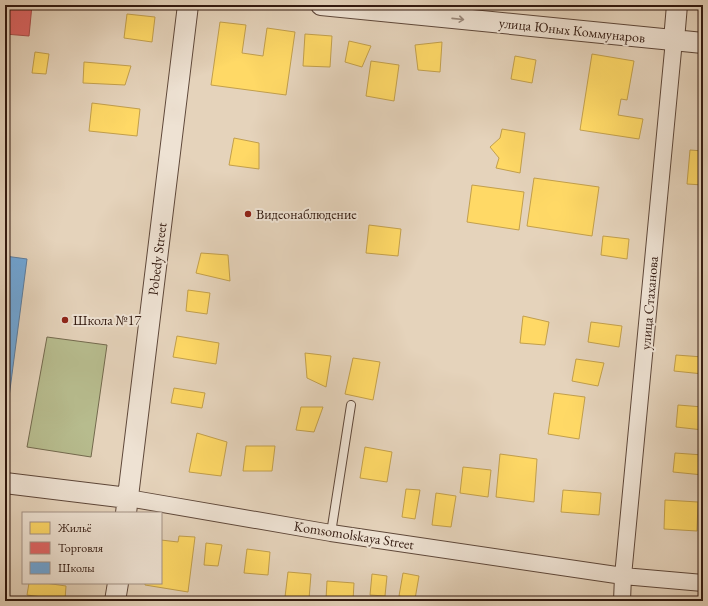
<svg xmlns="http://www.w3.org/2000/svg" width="708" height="606" font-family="'EB Garamond',serif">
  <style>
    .green { fill: #b7bc8e; stroke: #746a4e }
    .homes { fill: #ffd966; stroke: #c29f4c }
    .shops { fill: #e06666; stroke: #ac4f4c }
    .schools { fill: #6fa8dc; stroke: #5d7d9e }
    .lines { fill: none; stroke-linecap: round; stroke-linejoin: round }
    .service-casing { stroke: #5f483a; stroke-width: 10 }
    .minor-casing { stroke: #5f483a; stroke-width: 18 }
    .tertiary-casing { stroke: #5f483a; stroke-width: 22 }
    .service { stroke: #eee2d3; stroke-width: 8 }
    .minor { stroke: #eee2d3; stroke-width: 16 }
    .tertiary { stroke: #eee2d3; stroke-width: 20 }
    .oneway { stroke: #99887b }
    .poi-dot { fill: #8f2418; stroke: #eee2d3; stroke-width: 1.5 }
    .labels { text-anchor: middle; stroke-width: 4; stroke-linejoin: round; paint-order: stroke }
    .street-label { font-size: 14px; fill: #32190f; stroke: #eee2d3 }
    .poi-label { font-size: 14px; fill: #32190f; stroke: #eee2d3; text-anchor: start }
  </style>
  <rect width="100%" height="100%" fill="#e5d3bb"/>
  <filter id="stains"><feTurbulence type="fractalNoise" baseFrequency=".005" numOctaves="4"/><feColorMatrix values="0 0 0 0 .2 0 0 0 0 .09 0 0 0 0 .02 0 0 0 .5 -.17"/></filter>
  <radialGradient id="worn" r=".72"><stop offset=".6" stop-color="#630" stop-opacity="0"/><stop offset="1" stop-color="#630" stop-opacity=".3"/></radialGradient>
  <path class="green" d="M47 337 107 345 91 457 27 447Z"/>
  <path class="homes" d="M127 14 155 17 152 42 124 38Z
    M220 22 246 25 242 53 263 56 267 28 295 32 286 95 211 85Z
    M305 34 332 36 330 67 303 66Z
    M349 41 371 46 362 67 345 62Z
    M442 42 440 72 418 70 415 45Z
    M35 52 49 54 46 74 32 73Z
    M592 54 634 61 627 100 621 99 618 115 643 119 639 139 580 130Z
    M515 56 536 60 532 83 511 79Z
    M371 61 399 65 394 101 366 96Z
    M84 62 131 66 125 85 83 83Z
    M92 103 140 109 137 136 89 131Z
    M502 129 525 133 520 173 496 168 499 158 490 147 500 138Z
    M234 138 259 143V169L229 165Z
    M690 150 703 151V185L687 184Z
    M534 178 599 187 592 236 527 226Z
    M472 185 524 192 519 230 467 222Z
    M369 225 401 229 398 256 366 253Z
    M603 236 629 239 627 259 601 255Z
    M701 249H703V272H699Z
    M201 253 228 255 230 281 196 273Z
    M188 290 210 293 207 314 186 311Z
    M523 316 549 322 545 345 520 343Z
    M591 322 622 326 619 347 588 342Z
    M177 336 219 343 216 364 173 357Z
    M305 353 331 356 326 387 307 378Z
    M676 355 703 357V374L674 371Z
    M353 358 380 362 373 400 345 394Z
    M576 359 604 363 598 386 572 381Z
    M174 388 205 393 202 408 171 403Z
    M554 393 585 397 579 439 548 434Z
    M678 405 703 407V430L676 427Z
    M301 407H323L314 432 296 430Z
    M197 433 227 442 221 476 189 472Z
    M246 446H275L272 471H243Z
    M365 447 392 452 387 482 360 478Z
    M675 453 703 455V475L673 472Z
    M500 454 537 459 534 502 496 497Z
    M463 467 491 470 488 497 460 493Z
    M406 489 420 490 415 519 402 517Z
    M563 490 601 493 599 515 561 512Z
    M436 493 456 496 451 527 432 525Z
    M665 500 698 502 697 531 664 529Z
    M179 536 195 537 188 592 145 585V583H161V540L178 542Z
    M206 543 222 545 218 566 204 565Z
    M247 549 270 552 268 575 244 573Z
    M288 572 311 574 309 599 285 597Z
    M403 573 419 576 415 599 399 596Z
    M372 574 387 576 385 596 370 595Z
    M327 581 354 583 353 601 326 599Z
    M29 583H45L66 586 65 600 27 595Z
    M151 597 178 601H150Z"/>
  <path class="shops" d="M5 5H32L29 36 5 34Z"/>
  <path class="schools" d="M5 256 27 259 5 428Z"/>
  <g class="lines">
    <g class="service-casing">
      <path id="service" d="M331 533 351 405"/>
    </g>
    <g class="minor-casing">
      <path id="minor" d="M128 498 331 533 623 576 703 583
        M622 601 623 576 674 40"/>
    </g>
    <g class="tertiary-casing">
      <path id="tertiary" d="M321 5 703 43
        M674 40 677 5
        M5 483 128 498
        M126 513 188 5
        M115 601 118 583"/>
    </g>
    <use href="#service" class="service"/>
    <use href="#minor" class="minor"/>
    <use href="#tertiary" class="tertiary"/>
  </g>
  <defs><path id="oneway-shaft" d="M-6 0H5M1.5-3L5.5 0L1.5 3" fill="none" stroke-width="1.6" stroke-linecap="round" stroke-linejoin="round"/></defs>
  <use class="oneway" href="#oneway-shaft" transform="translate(458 19) rotate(6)"/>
  <g class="poi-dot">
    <circle cx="248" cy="214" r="4"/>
    <circle cx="65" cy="320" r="4"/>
  </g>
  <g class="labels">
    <g class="street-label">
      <text transform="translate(572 30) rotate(6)" y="5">улица Юных Коммунаров</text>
      <text transform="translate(157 259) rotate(-83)" y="5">Pobedy Street</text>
      <text transform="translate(649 303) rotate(-85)" y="5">улица Стаханова</text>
      <text transform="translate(354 535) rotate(9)" y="5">Komsomolskaya Street</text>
    </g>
    <g class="poi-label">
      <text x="256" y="219">Видеонаблюдение</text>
      <text x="73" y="325">Школа №17</text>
    </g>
  </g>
  <rect width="708" height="606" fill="none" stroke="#e5d3bb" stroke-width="20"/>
  <rect x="6" y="6" width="696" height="594" fill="none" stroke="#32190f" stroke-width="2"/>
  <rect x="10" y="10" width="688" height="586" fill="none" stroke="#32190f"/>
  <rect x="22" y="512" width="140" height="72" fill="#eee2d3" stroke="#a39285"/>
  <rect x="30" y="522" width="20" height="12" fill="#ffd966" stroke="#a39285"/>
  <text x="58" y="532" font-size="12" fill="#32190f">Жильё</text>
  <rect x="30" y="542" width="20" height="12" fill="#e06666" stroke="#a39285"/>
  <text x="58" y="552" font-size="12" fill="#32190f">Торговля</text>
  <rect x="30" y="562" width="20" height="12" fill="#6fa8dc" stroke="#a39285"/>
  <text x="58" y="572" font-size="12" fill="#32190f">Школы</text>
  <rect width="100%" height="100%" filter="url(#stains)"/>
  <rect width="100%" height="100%" fill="url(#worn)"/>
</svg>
